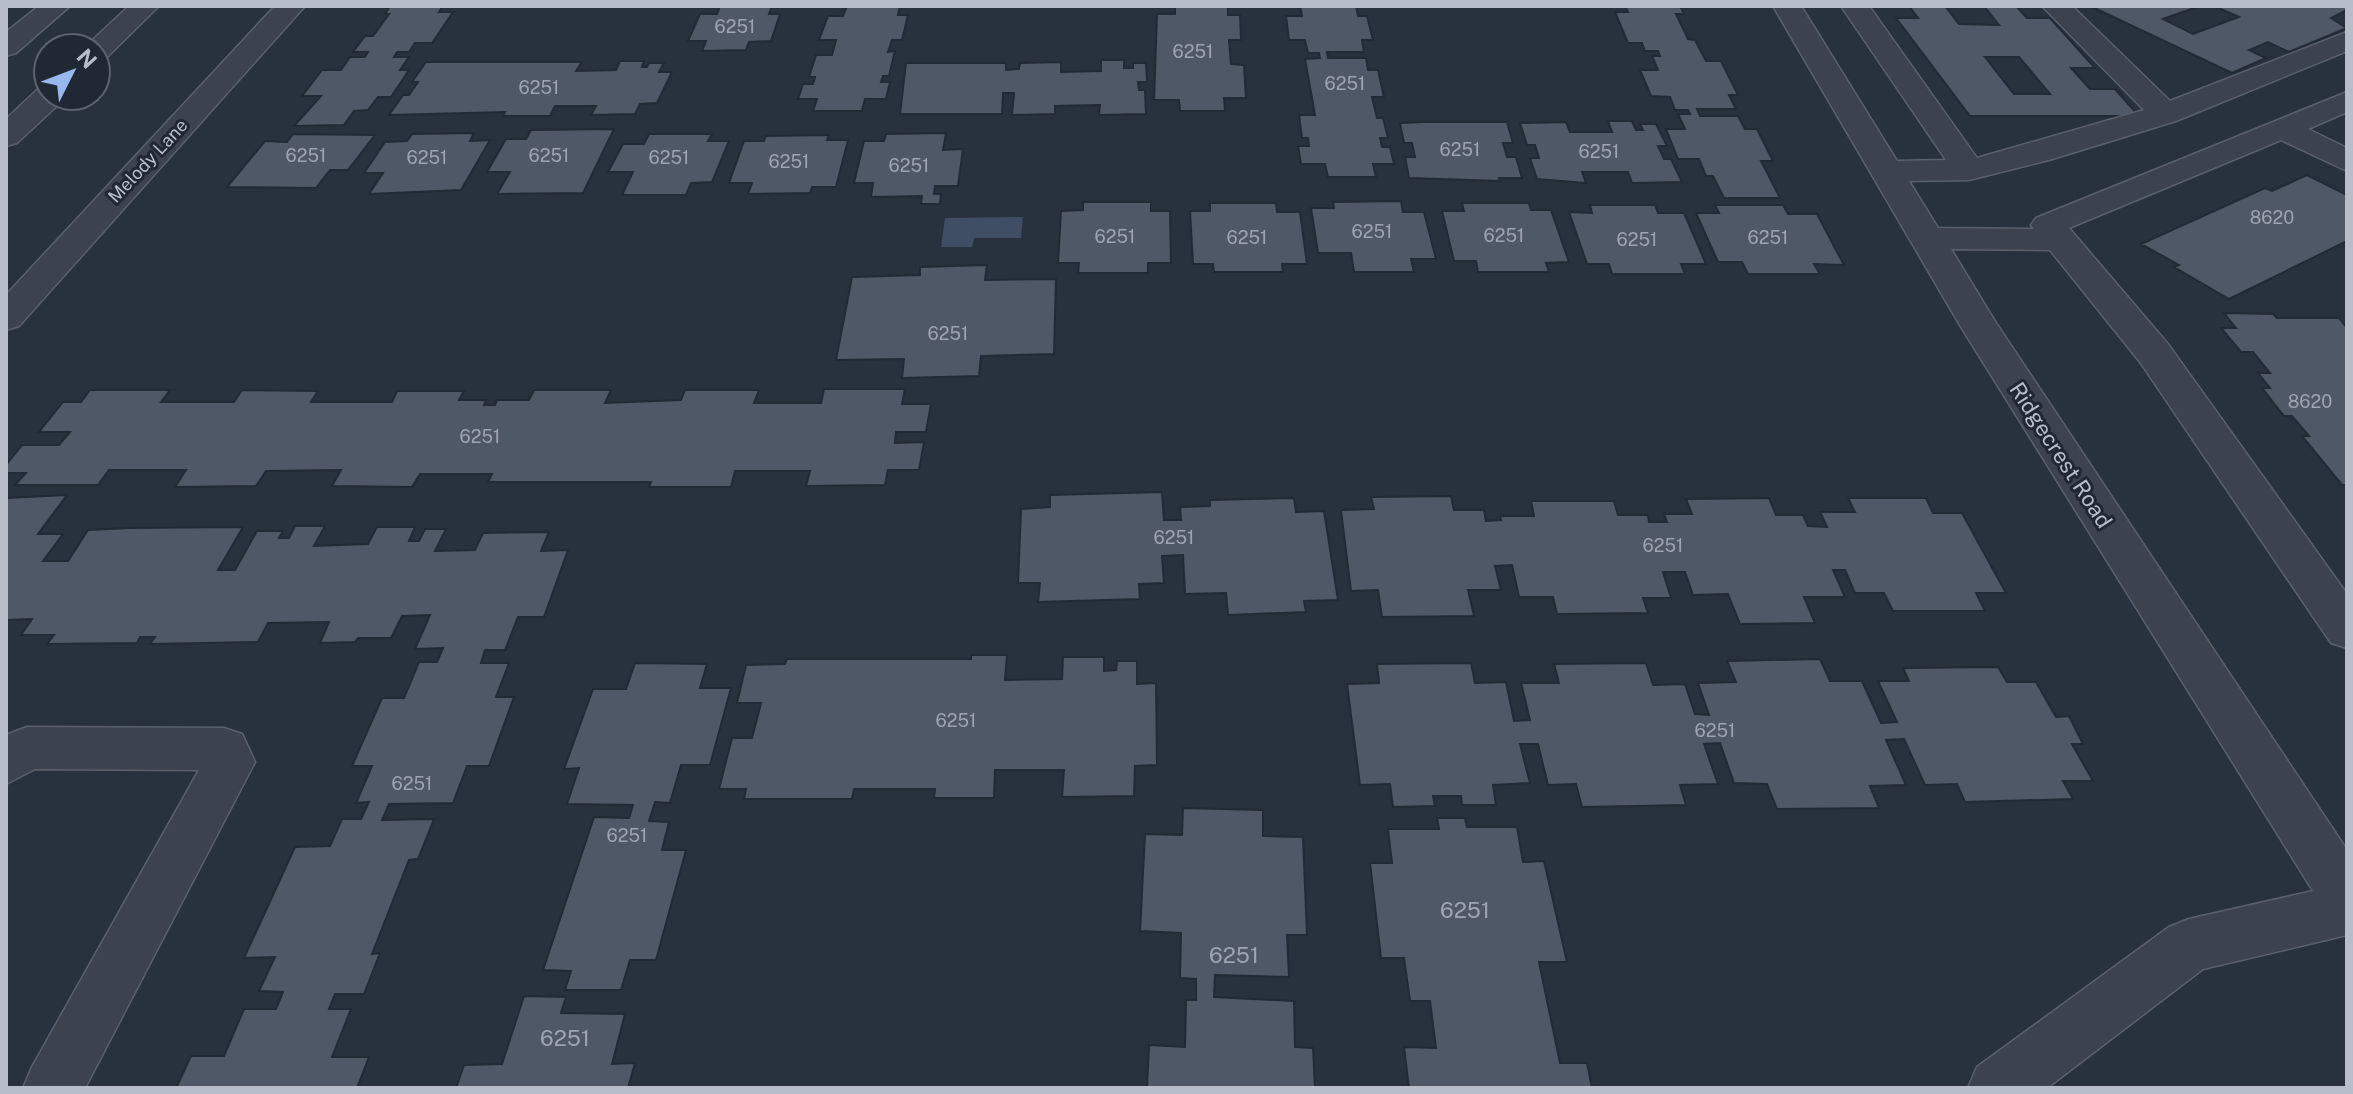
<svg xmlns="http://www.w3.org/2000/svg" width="2353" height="1094" font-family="'Public Sans',sans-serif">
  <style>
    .water { fill: #404e65 }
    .building { fill: #4e5866; stroke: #222a35; stroke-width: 2; fill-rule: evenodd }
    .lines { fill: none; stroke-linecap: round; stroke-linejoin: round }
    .minor-casing { stroke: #59616c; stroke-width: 3 }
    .minor { fill: #3c434e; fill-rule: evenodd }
    .labels { text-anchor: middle; stroke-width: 6; stroke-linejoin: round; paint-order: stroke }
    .number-label { font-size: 18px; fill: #9ea4b0 }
    .far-street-label { font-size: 18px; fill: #b8bec9; stroke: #202833 }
    .street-label { font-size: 22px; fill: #b8bec9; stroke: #202833 }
    .near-number-label { font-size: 22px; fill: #9ea4b0 }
  </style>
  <rect width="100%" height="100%" fill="#28313e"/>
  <path class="water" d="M1023 217 1021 238H974L972 247H941L945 218Z"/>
  <path class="building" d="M390 6H443L439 12H453L432 43H415L409 52H397L394 57H409L400 70H409L391 97H378L368 110 354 111 344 125 294 126 321 96H302L322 70H341L350 57H365L368 52H353L365 36H373L389 14H385Z
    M720 6H772L769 14H780L771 41 749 42 746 50 702 51 706 41H688L700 14H717Z
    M847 6H900L898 15H908L902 40H892L888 52 895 51 889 76H883L881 82H890L886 99H865L862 111H813L817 99H798L803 84H813L815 77H809L816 55H832L836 40H819L828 16H843Z
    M1175 6H1228V15H1240L1241 40H1229L1231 64 1244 65 1246 98H1224L1225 111H1180L1179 100H1154L1157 14H1175Z
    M1300 6H1356L1358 16H1367L1373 40H1362L1364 52H1327L1328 58H1366L1368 70H1378L1384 97H1372L1377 118H1383L1388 138H1380L1382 147H1390L1394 164H1373L1376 177H1328L1325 164H1301L1298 146H1309L1308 138H1302L1299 115H1315L1305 59 1320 58 1319 53H1308L1305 40H1289L1286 16H1302Z
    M1625 6H1680L1684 14H1676L1688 39 1695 40 1706 61H1721L1738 95H1729L1736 109H1697L1700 116H1738L1745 129H1757L1773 161H1761L1780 198H1724L1713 176H1706L1699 159H1678L1666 129H1685L1678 114H1690L1688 110H1675L1670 97 1651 96 1640 70H1658L1652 56H1660L1658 51H1645L1642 43H1628L1615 12H1628Z
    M1909 6H1945L1959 24 1999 25 1984 6H2016L2027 18H2050L2095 68H2071L2090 89H2115L2139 116H1970L1896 18H1918ZM1985 57H2019L2050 94H2014Z
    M2090 6H2200L2163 19 2193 34 2239 17 2214 6H2347V10L2331 18 2347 28 2289 52 2268 42 2249 50 2266 58 2232 73Z
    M1101 60H1124V68H1133V63H1146L1147 82H1138L1139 90H1145L1146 114 1099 115 1100 105 1055 106V114L1012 115 1014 93H1003L1002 114H900L906 63H1006V70L1019 69 1020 63 1061 62V72L1101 71Z
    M620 61H644L642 67H647L649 63H664L659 72H672L657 103 640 104 635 114 591 115 596 106H555L550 116H503L505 112 389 115 403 95H409L418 82H412L426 62H582L576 71 616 70Z
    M1608 121H1632L1636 130H1643L1640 124H1656L1667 146H1658L1664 159H1671L1682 182 1632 183 1628 172H1582L1586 183 1537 179 1530 158H1539L1535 145H1527L1520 123 1566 122 1570 132H1612Z
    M1423 122H1507L1513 143H1503L1507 157H1516L1522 178H1499L1500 181 1409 178 1405 157H1415L1412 143H1404L1400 123Z
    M614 129 583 193 497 194 510 172H487L506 139H526L531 130Z
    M474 133 470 141 490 140 461 190 369 194 383 173H364L385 142 407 141 412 134Z
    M946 133 943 150 963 149 958 186H935L934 194H941L940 204H921L922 196 871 197 873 183H854L864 141H884L886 134Z
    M293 134 375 135 348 170H330L316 188 227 187 265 141 287 142Z
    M649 134H712L708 141H729L712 182 691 183 686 195H622L633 172H608L623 144H644Z
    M829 135 827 140H848L836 187H812L810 193 748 194 752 183H729L744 141H764L766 136Z
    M2307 175 2347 195V241L2229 299 2174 267 2179 265 2141 244 2265 188 2272 191Z
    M1401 201 1403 212H1424L1436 259H1411L1414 272H1354L1351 253H1318L1311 208H1334L1333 202Z
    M1083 202H1151V211H1170L1171 263H1148V273H1078L1079 263H1058L1061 211 1083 210Z
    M1210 203H1276L1277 212H1300L1307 264H1282L1283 272H1214L1213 264H1193L1190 211H1210Z
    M1462 203H1529L1531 210H1551L1569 262 1546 263 1549 272H1478L1476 261H1454L1442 211H1464Z
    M1590 205H1655L1658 213H1684L1706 264H1681L1685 274H1612L1609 264H1587L1569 212 1592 213Z
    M1715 205H1783L1788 214H1817L1844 265 1814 264 1820 274H1748L1742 262H1718L1696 213H1719Z
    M987 265 985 280 1056 279 1054 354 981 356 979 376 902 378 904 359 836 360 852 277 920 275V267Z
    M2224 313 2273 314 2277 318H2339L2347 328V485H2342L2302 436H2309L2292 416H2284L2262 388H2270L2258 373H2270L2253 352H2241L2221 328H2236Z
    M824 389H905L902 404H931L926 432H896L895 443 924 442 919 470H888L885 485 806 486 810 471H735L731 487H649L651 482H488L492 474H420L412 487 332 486 341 470 266 471 256 486 175 487 186 470H109L98 485H15L26 473H6V465L22 445H59L70 432H39L63 402H81L90 390H170L161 402H234L242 390 318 391 311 402H392L397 391H464L459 400H486L484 405H495L497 400H529L534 390H611L605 403 681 400 685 390H759L754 403H821Z
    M1162 492 1164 520H1181L1180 507 1210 506V500L1294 498 1296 512 1324 511 1338 600 1304 601 1306 612 1228 615 1226 593 1185 594 1183 555 1162 556 1164 583 1139 584 1140 599 1038 602 1040 583H1018L1021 509 1050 507V495Z
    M67 495 38 534H63L43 561H68L88 530 129 528 243 527 218 570H235L257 531H283L279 538H289L295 526H325L314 546 368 544 377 527H415L409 541H419L425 529H446L435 551 475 550 483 533 549 532 541 551 568 550 544 617H518L505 650H485L481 663H509L496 697H514L489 766H467L453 803 389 804 382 820 434 819 418 859 409 860 372 954 380 953 364 994H335L329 1009H351L332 1057H369L357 1088H176L191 1056H224L244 1009H276L283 992 259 991 275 957 244 958 295 847 330 846 342 819H361L369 802 356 803 372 766H352L382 698H404L419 662H437L443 648 415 649 430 615 402 616 391 638H358L355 642 320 643 329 622 268 623 258 642 150 644 155 637H140L137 643 47 644 54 635H21L32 619 6 620V498Z
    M1451 496 1454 510H1484L1486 521 1501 520 1500 516H1534L1531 501H1614L1618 515H1648L1649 522H1667L1664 514H1692L1686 499 1769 498 1776 515H1803L1808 526 1827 527 1820 512H1855L1848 498H1926L1933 513H1962L2006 593H1976L1985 611H1893L1884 593H1855L1845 570H1833L1845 597H1804L1815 623 1740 624 1728 594 1693 595 1685 572H1663L1671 598H1643L1648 613 1557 614 1553 597H1519L1512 565 1495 566 1501 590H1468L1474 616 1382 617 1378 590 1351 591 1341 510 1374 509 1371 497Z
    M971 655H1007L1005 680 1062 679 1063 657H1104V671L1116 670 1117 661H1137V684L1156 683 1157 765 1135 766 1134 796 1062 797 1064 770H995L994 798H934L935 789H854L852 799H744L746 789H719L732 738H752L761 703H737L746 665 785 664 787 659H971Z
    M1820 659 1830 681H1862L1881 723 1897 722 1878 681H1909L1903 668 1998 667 2007 682H2036L2056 717 2069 716 2083 744H2072L2093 781H2063L2073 799 1965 802 1957 784 1925 785 1904 739 1886 740 1906 785 1870 786 1879 808 1777 809 1767 784 1734 783 1720 743 1704 744 1718 784 1680 785 1686 805 1582 807 1576 784 1548 785 1538 744H1520L1530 783 1493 785 1496 805H1462L1461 796H1433L1435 806 1393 807 1390 784 1360 785 1347 684 1379 683 1377 664 1471 663 1475 683 1506 682 1514 721 1530 720 1521 683H1559L1554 664 1646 663 1653 685 1685 684 1695 714 1709 715 1698 683 1736 682 1727 661Z
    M635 663 707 664 700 688H731L710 765H681L670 803 655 802 649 821 669 822 662 850H686L656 960H630L621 990H565L571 971 543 970 594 817 629 818 633 805 567 804 579 768 564 769 593 689H626Z
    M1183 808 1263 810V836L1303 837 1307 935H1287L1289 977 1215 975 1214 997 1294 1001 1295 1047 1313 1048 1315 1088H1147L1149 1045 1185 1047 1186 1000H1196V979L1180 978 1181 933 1140 931 1145 834 1182 835Z
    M1437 818H1465L1467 827H1517L1523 862 1544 861 1567 962H1539L1560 1063H1587L1592 1088H1409L1404 1047 1436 1048 1430 1001H1410L1404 958H1381L1370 863H1392L1388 829H1439Z
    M524 996 566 997 561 1013 625 1014 612 1064 635 1063 628 1088H456L464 1065 502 1064Z"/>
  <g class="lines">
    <g class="minor-casing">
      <path id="minor" d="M39 6H70L16 53 6 56V32Z
        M129 6H159L106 58 96 61V48H84Z
        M275 6H305L19 326 6 330V295Z
        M1773 6H1801L1897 161 1946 160 1841 6H1869L1977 158 2144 110 2042 6H2072L2170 101 2347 32V51L2176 121 2049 160 1969 180 1909 181 1938 228 2034 229 2031 225 2036 218 2347 92V112L2308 129 2347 148V171L2281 140 2069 228 2168 344 2347 594V648L2331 643 2140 362 2050 250 1951 249 1996 323 2347 850V935L2203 969 2047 1088H1968L1977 1067 2169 927 2189 919 2313 891 1961 327Z
        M48 87V96H64L60 103 17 143 6 146V119L38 89Z
        M27 727 224 728 242 734 255 762 85 1088H23L32 1067 199 770 35 769 6 784V735Z"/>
    </g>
    <use href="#minor" class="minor"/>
  </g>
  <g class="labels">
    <g class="number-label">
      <text x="735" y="33">6251</text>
      <text x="1193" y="58">6251</text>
      <text x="1345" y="90">6251</text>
      <text x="539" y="94">6251</text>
      <text x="1460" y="156">6251</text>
      <text x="1599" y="158">6251</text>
      <text x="306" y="162">6251</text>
      <text x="549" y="162">6251</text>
      <text x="427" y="164">6251</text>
      <text x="669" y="164">6251</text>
      <text x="789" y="168">6251</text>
      <text x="909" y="172">6251</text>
      <text x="2272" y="224">8620</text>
      <text x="1372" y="238">6251</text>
      <text x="1504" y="242">6251</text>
      <text x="1115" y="243">6251</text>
      <text x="1247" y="244">6251</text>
      <text x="1768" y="244">6251</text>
      <text x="1637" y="246">6251</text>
      <text x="948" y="340">6251</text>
      <text x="2310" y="408">8620</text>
      <text x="480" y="443">6251</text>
      <text x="1174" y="544">6251</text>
      <text x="1663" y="552">6251</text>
      <text x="956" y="727">6251</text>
      <text x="1715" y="737">6251</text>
      <text x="412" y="790">6251</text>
      <text x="627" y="842">6251</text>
    </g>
    <g class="far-street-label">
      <text transform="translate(148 161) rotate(-47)" y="6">Melody Lane</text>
    </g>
    <g class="street-label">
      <text transform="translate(2061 455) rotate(57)" y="8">Ridgecrest Road</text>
    </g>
    <g class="near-number-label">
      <text x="1465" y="918">6251</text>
      <text x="1234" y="963">6251</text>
      <text x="565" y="1046">6251</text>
    </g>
  </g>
  <rect width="2353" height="1094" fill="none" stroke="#b8bec9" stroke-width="16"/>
  <g transform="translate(72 72) rotate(48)"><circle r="38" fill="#202833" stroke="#5d646f" stroke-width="2"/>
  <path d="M0-6L14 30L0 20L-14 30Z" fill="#97b8ef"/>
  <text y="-12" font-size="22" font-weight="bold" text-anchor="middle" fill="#b8bec9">N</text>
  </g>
</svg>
